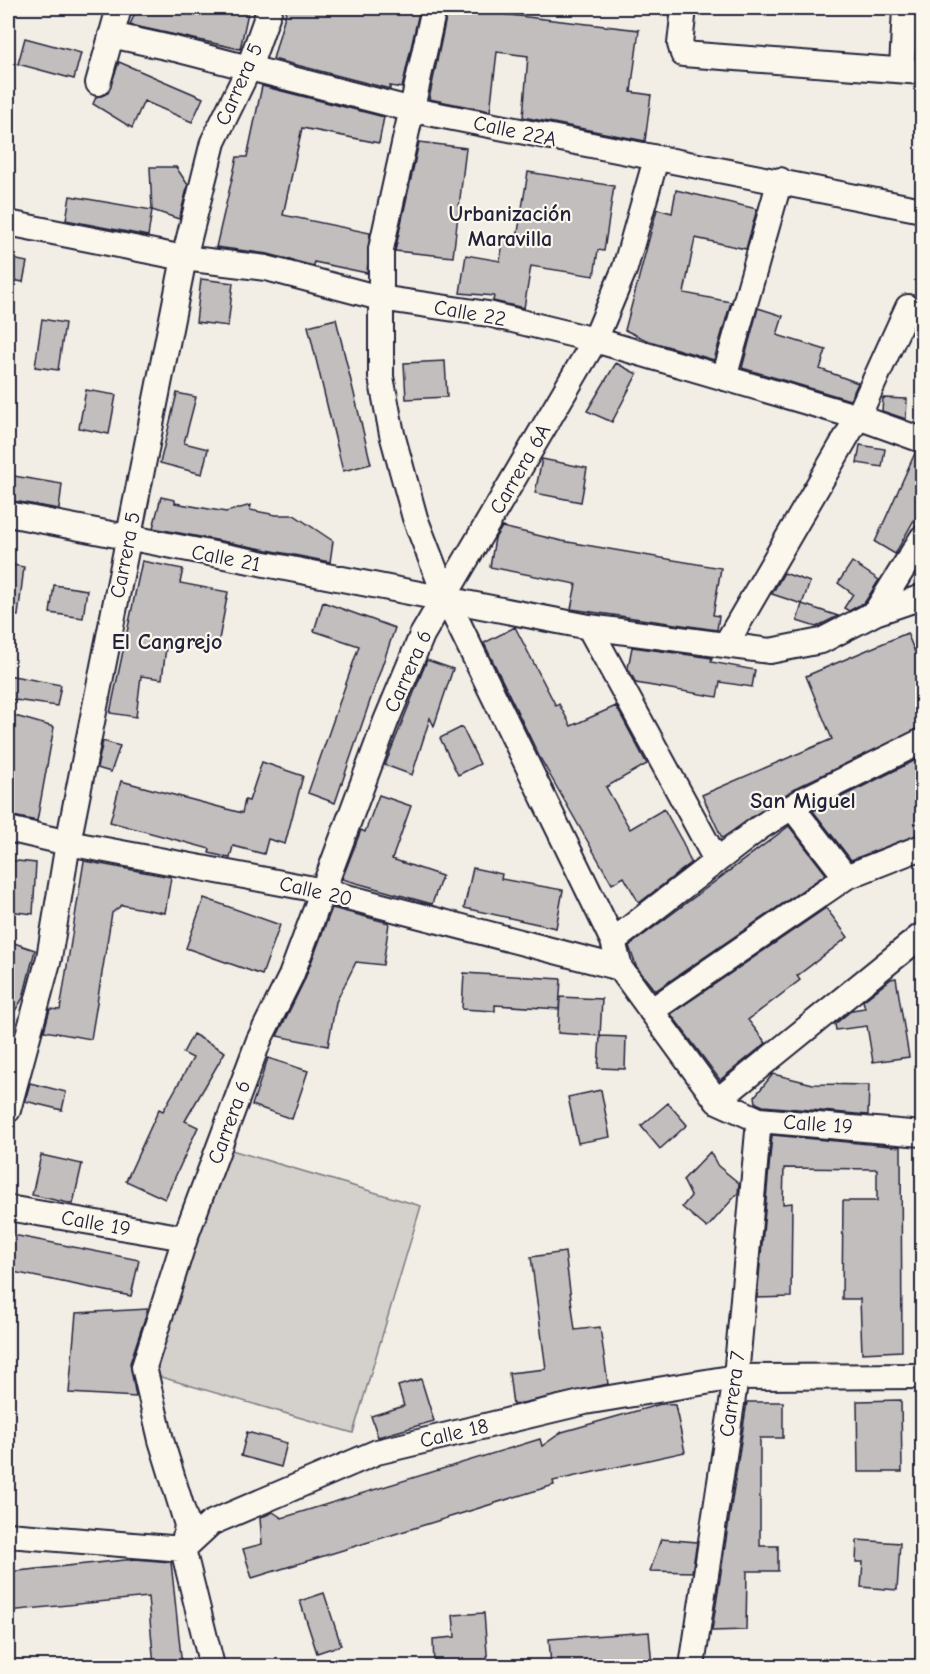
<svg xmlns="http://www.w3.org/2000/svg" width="930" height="1674" font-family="'Comic Neue',sans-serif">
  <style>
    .green { fill: #d4d1cc; stroke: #7b7a84; stroke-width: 1.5 }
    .building { fill: #c2bebe; stroke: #22223b; stroke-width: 1.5 }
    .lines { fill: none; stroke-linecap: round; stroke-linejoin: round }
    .minor-casing { stroke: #22223b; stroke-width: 28 }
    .minor { stroke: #fbf7ec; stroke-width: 24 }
    .labels { text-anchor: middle; stroke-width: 4.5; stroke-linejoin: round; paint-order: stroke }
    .street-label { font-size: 21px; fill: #22223b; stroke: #fbf7ec }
    .neighbourhood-label { font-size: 22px; font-weight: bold; fill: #22223b; stroke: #fbf7ec }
  </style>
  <rect width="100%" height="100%" fill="#f2eee5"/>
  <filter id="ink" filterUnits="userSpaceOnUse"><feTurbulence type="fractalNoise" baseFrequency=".0167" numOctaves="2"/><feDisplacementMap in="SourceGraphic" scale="12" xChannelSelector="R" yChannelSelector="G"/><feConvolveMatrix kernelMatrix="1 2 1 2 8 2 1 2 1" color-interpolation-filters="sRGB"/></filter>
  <g filter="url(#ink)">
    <path class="green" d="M228 1149 421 1206 353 1433 154 1375Z"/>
    <path class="building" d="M137 8H249L240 49 130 25Z
      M287 8H420L402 88 390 86V89L273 59Z
      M448 8 639 30 631 92 651 95 645 141 523 117 528 56 497 52 490 111 429 99Z
      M25 38 81 53 74 79 18 64Z
      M119 62 203 98 192 122 144 101 132 128 93 104 96 97 108 93Z
      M262 86 384 117 379 143 302 128 283 215 370 233 367 273 314 262V266L268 254 216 247 237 157H247Z
      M419 142 466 148 453 257 395 251Z
      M150 167H176L188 185 179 219 152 210Z
      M528 172 614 186 604 251 598 250 594 276 531 266 524 308 493 301 494 296 460 293 466 255 500 261 504 236 517 238Z
      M676 190 757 209 746 249 695 238 684 293 731 302 714 360 646 340 625 330 657 209 672 213Z
      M70 196 152 210 148 236 66 220Z
      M8 258 27 262 23 282 8 279Z
      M201 279 233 283 228 326 196 322Z
      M758 308 783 316 777 335 826 350 820 369 858 383 850 400 742 368Z
      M42 319 65 323 58 370 35 367Z
      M336 319 371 464 343 471 308 326Z
      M445 361 447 397 406 399 404 363Z
      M616 363 637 374 612 422 587 411Z
      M86 390 116 395 109 434 79 428Z
      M177 393 196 397 184 443 208 449 202 474 160 463Z
      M883 398 907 399 906 419 882 411Z
      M860 445 885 449 882 467 857 463Z
      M915 453 922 454V524L914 520 895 554 875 542Z
      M542 459 587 468 581 502 535 493Z
      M8 475 62 484 59 509 8 500Z
      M161 497 175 500V503L226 512 251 505 250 510 276 515H294L333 541 330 562 153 528Z
      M502 527 562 541 721 568 713 615 719 616 717 630 571 609 576 584 490 567 495 538Z
      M142 561 183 569 180 583 228 592 217 650 167 640 162 679 141 676 136 717 110 713Z
      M852 562 879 580 865 602 849 611 844 608 853 594 838 583Z
      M8 564 24 567 18 616 8 615Z
      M784 573 810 582 802 604 838 616 816 627 797 621 802 604 772 594Z
      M54 585 87 590 83 618 50 613Z
      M323 602 395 628 335 803 308 793 359 646 314 631Z
      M515 627 556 706 559 704 571 726 616 706 647 764 606 787 630 829 664 809 683 843 691 863 639 903 624 877 612 884 539 756 484 643Z
      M907 633 922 669V727L797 787 722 838 702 795 832 739 806 676Z
      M632 647 712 658 711 662 755 670 752 687 720 682 717 697 636 683 628 668Z
      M427 660 453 669 434 726 430 718 412 775 385 765Z
      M8 675 61 685 57 706 8 699Z
      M8 714 54 727 37 821 8 815Z
      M462 727 480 764 458 775 440 738Z
      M103 741 120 746 111 772 97 768Z
      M922 757V833L851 860 813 811Z
      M262 762 303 776 285 844 268 839 264 854 233 846 230 858 209 853 210 849 110 822 121 781 242 813 245 800 249 801Z
      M379 795 411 806 392 859 442 876 432 904 342 879 361 830 365 832Z
      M789 826 826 874 655 991 636 966 629 946Z
      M8 860 36 863 33 914 8 911Z
      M84 861 171 877 165 913 122 905 112 913 91 1039 44 1031 50 1009 60 1010Z
      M473 868 502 874 501 879 563 890 556 928 464 908Z
      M204 898 280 925 262 975 186 948Z
      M332 908 389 923 383 965 356 962 336 1002 328 1046 277 1036 304 981Z
      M826 908 848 937 797 976 800 980 748 1020 766 1043 720 1080 671 1014Z
      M8 941 35 950 23 998 8 1022Z
      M464 973 561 979 559 1009 495 1005V1011L462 1009Z
      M896 978 909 1057 873 1062 867 1026 836 1030 835 1024 852 1010 865 1008 863 1001 891 979Z
      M560 997 602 999 600 1036 558 1033Z
      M193 1034 225 1052 185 1121 198 1127 165 1199 126 1181 159 1109 163 1111 193 1058 183 1053Z
      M600 1036 626 1037 625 1069 598 1068Z
      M268 1058 308 1071 292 1119 252 1105Z
      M773 1074 813 1084 869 1085 868 1115 763 1106 756 1103 755 1096Z
      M30 1083 66 1092 62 1110 25 1101Z
      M601 1090 610 1137 578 1143 568 1097Z
      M668 1103 687 1125 660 1149 641 1126Z
      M772 1135 901 1147 902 1351 862 1353 860 1299H842L843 1201H877V1169L784 1168 783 1204 792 1203 791 1297 757 1298Z
      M710 1152 718 1166 739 1183 738 1193 707 1228 682 1207 691 1196 683 1180Z
      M41 1155 82 1164 73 1204 32 1195Z
      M8 1234 139 1260 131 1296 8 1271Z
      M565 1252 575 1330 600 1327 608 1384 513 1405 509 1373 546 1369 531 1257Z
      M148 1309 130 1363 136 1397 69 1393 76 1313Z
      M421 1379 434 1421 378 1437 371 1416 404 1406 398 1386Z
      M901 1400 902 1472H858L857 1401Z
      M747 1402H783V1438H760V1546H778V1571H747L746 1630 712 1631Z
      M661 1404 675 1405 685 1452 553 1481 554 1485 252 1578 243 1549 262 1544 260 1518 273 1512 282 1518 540 1439 542 1446 562 1432Z
      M247 1432 287 1443 281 1467 241 1456Z
      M661 1539 697 1542 692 1572 650 1571Z
      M857 1540 900 1543 897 1590 861 1587 863 1562H856Z
      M135 1559 171 1562 182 1666H154L148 1597 8 1611V1572Z
      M324 1593 341 1645 317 1653 300 1601Z
      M484 1613 488 1666H434L433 1639 455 1637 453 1615Z
      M649 1632 652 1666H551L549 1639Z"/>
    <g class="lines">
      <g class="minor-casing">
        <path id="minor" d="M434 8 381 249V377L392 434 415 518 446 598 613 941 620 968 717 1101 759 1120 922 1134
          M684 8 680 44 683 54 922 72
          M111 35 175 49 413 110 922 210
          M902 69 905 8
          M98 83 119 8
          M8 223 184 258 266 268 380 298 488 314 595 340 858 417 922 440
          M724 378 780 180
          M8 514 589 627 770 651 821 641 875 613 922 597
          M875 613 922 538
          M589 627 716 860
          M726 644 858 417 908 307
          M792 807 846 877
          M8 829 68 843 324 891 620 968
          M613 941 759 828 803 800 922 741
          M651 1011 846 877 922 847
          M717 1101 922 935
          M8 1110 49 958 68 843 184 258 213 142 248 70 270 8
          M8 1208 185 1238
          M8 1535 183 1549 211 1523 377 1452 585 1402 736 1377 922 1376
          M212 1666 183 1549 187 1525 161 1440 144 1367 185 1238 259 1040 291 976 386 721 422 635 595 340 625 268 656 159
          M692 1666 736 1377 759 1120"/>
      </g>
      <use href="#minor" class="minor"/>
    </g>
  </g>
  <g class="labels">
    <g class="street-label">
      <text transform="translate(239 84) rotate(-66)" y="7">Carrera 5</text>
      <text transform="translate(515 131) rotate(12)" y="7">Calle 22A</text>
      <text transform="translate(470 313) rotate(10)" y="7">Calle 22</text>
      <text transform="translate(520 469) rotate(-60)" y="7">Carrera 6A</text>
      <text transform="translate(125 555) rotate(-79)" y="7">Carrera 5</text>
      <text transform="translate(226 558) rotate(11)" y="7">Calle 21</text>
      <text transform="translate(408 671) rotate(-66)" y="7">Carrera 6</text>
      <text transform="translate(316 891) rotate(13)" y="7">Calle 20</text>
      <text transform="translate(229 1122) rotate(-70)" y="7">Carrera 6</text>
      <text transform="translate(818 1124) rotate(4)" y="7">Calle 19</text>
      <text transform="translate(96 1223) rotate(10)" y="7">Calle 19</text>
      <text transform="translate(732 1394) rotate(-82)" y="7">Carrera 7</text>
      <text transform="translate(454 1433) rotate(-13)" y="7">Calle 18</text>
    </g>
    <g class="neighbourhood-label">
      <text x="510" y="221">Urbanización<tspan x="510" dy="25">Maravilla</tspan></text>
      <text x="167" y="649">El Cangrejo</text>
      <text x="803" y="808">San Miguel</text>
    </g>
  </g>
  <rect width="930" height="1674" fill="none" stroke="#fbf7ec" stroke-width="30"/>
  <rect x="15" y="15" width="900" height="1644" fill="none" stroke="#22223b" stroke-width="2" filter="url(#ink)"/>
</svg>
